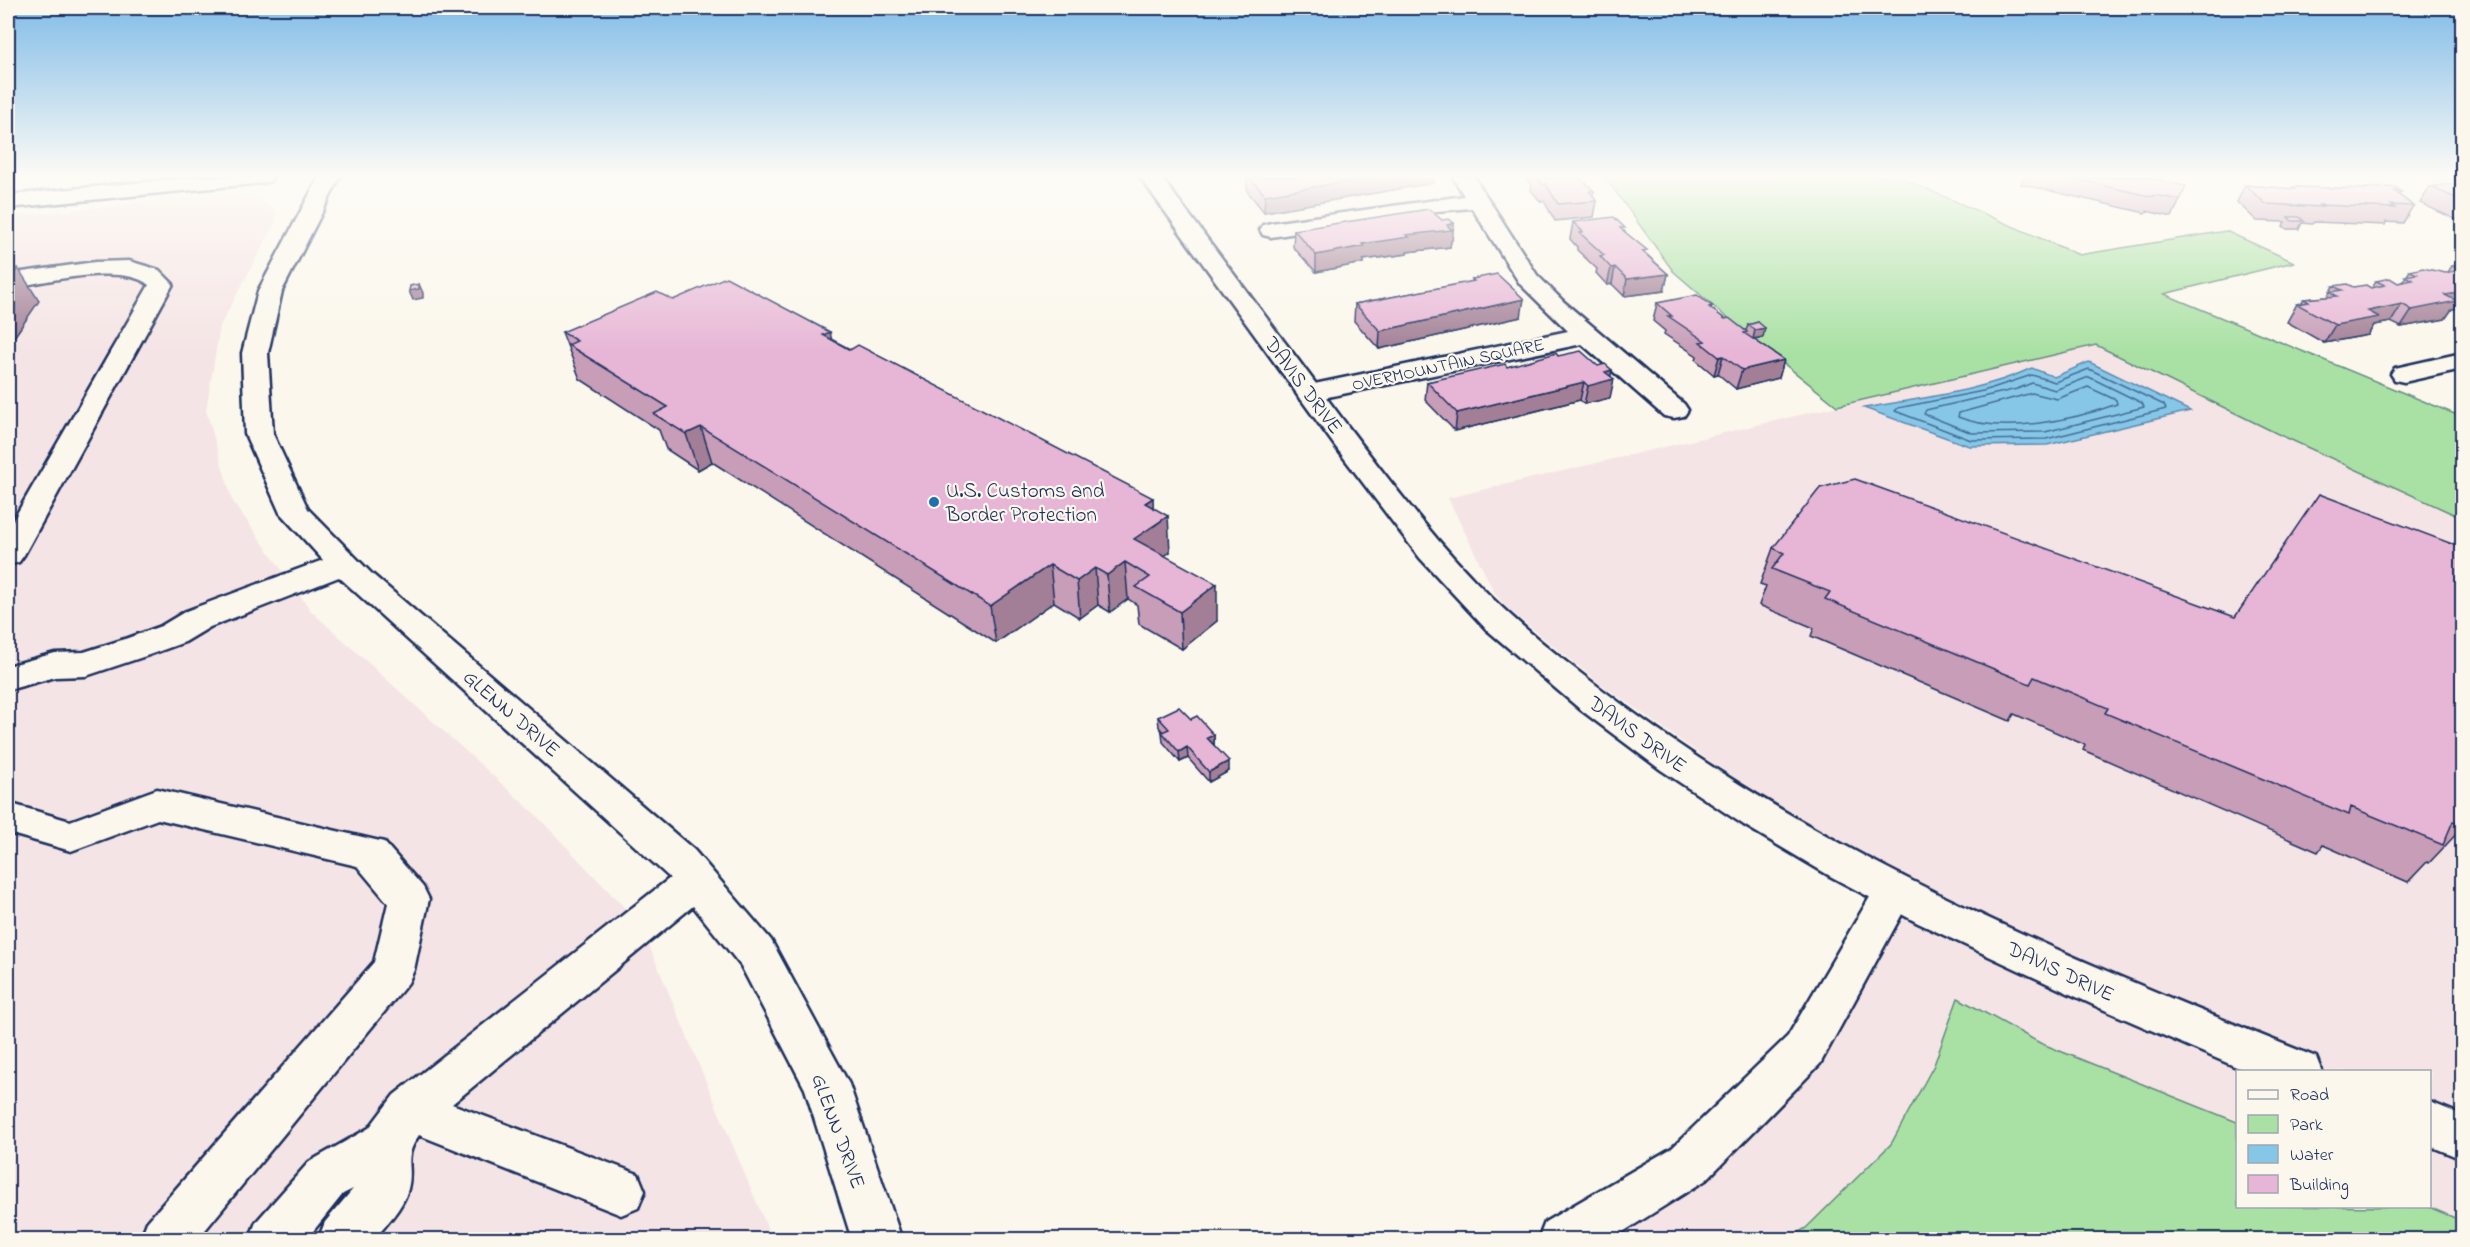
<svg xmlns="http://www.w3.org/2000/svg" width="2470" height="1247" font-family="'Indie Flower',sans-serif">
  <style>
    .built { fill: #f5e4e5 }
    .green { fill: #a9e1a4; stroke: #628881; stroke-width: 1.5 }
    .water { fill: #86c7e7; stroke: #5b8ab0; stroke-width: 1.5 }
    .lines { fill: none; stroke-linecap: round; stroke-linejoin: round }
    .shore { stroke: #466c95; stroke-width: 1.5 }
    .minor-casing { stroke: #1b2f5e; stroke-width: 5 }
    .major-casing { stroke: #1b2f5e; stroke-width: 5 }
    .minor { fill: #fbf7ec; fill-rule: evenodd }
    .major { fill: #fbf7ec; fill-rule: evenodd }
    .wall { fill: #c79db8; stroke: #1b2f5e; stroke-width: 1.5 }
    .shaded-wall { fill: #a27f96; stroke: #1b2f5e; stroke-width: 1.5 }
    .building { fill: #e7b6d6; stroke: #1b2f5e; stroke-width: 1.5 }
    .poi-dot { fill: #1f6fb2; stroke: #fbf7ec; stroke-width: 2 }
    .labels { text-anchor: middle; stroke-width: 4.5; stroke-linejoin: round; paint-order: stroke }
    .far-street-label { font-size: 18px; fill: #1b2f5e; stroke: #fbf7ec }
    .street-label { font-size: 21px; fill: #1b2f5e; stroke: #fbf7ec }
    .poi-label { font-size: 21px; fill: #1b2f5e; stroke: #fbf7ec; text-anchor: start }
  </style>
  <rect width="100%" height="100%" fill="#fbf7ec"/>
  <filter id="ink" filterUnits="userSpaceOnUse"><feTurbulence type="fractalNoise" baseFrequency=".0167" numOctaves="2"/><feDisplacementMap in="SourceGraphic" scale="12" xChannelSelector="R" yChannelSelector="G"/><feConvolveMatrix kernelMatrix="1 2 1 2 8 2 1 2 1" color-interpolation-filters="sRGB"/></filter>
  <g filter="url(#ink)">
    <path class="built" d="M229 194 258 199 275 211 276 222 220 326 206 410 232 500 311 611 534 813 640 924 772 1239 8 1240V216Z
      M2096 345 2276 433 2462 518V1123L2430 1112V1072L2322 1071 2236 1037 1870 863 1718 767 1598 682 1509 610 1495 594 1448 498Z
      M1894 892 2300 1071 2238 1072 2237 1122 2040 1043 1958 998 1934 1065 1891 1144 1806 1228 1787 1239 1563 1240 1804 1050Z
      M2430 1124 2462 1137V1221L2429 1207Z"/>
    <path class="green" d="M1605 177H1899L2079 255 2226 231 2294 262 2164 294 2462 417V518L2276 433 2096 345 1837 406 1734 324 1673 271Z
      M1958 998 2040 1043 2237 1122 2238 1206 2429 1207 2462 1221V1239H1787L1806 1228 1891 1144 1934 1065Z"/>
    <path class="water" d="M2089 362 2190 411 2047 445 1969 446 1864 408C1920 398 1980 392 2032 368L2054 377Z"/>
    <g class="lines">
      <path class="shore" d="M2089 369 2164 405 2166 409 2046 439 1971 440 1895 411 1898 408 1983 391 2032 375 2055 382Z
        M2089 377 2142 403 2144 407 2045 432 1972 433 1924 414 1926 410 2017 389 2032 383 2055 390Z
        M2088 387 2116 400 2117 404C2074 420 2002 435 1958 417L1959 413 2032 393 2057 399Z"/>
      <g class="minor-casing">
        <path id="minor" d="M197 177H273L270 181 263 183 8 208V195Z
          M319 177H340L282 291 268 353 273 434 308 509 372 574 694 850 771 940 849 1084 902 1240H852L805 1089 741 966 693 906 452 1104 638 1174 645 1191 638 1208 621 1215 419 1135C402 1160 414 1164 408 1189 403 1208 386 1224 374 1240H318L325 1222 353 1189 343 1194 306 1240H249L256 1222 309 1162 369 1128 394 1095 670 878 339 577 210 627 185 642 149 655 86 676 55 677 8 690V666L55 653 84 652 125 639 161 626 186 611 323 560 280 513 245 434 242 353 258 291Z
          M1453 177H1474L1537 275 1564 302 1684 404 1688 410 1684 416 1674 418 1664 416 1582 344 1309 401 1300 399 1296 393 1300 387 1568 331 1520 284 1472 208 1437 211 1271 237 1263 235 1260 230 1263 225 1271 223 1464 196Z
          M129 261 159 270 173 284 24 555 19 562 8 565V529L149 285C122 262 41 283 8 288V274L95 262Z
          M2462 353V369L2404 382 2395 380 2391 374 2395 368Z
          M157 789 384 842 423 887 429 899 414 970 408 983 197 1240H140L147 1222 374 962 388 903 357 866 158 819 71 851 8 833V803L70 821Z
          M1894 876 1908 880 1914 892 1820 1064 1706 1180 1610 1240H1538L1545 1222 1672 1148 1788 1036 1880 880Z"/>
      </g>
      <g class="major-casing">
        <path id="major" d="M1140 177H1161C1221 257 1280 336 1340 416 1388 479 1436 543 1493 599 1538 642 1588 680 1638 716 1845 866 2080 963 2316 1057L2322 1072H2248L2100 1008 1918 923 1830 876 1744 825 1661 770 1581 710 1486 629 1420 558 1335 446Z
          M2430 1102 2462 1115V1159L2430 1146Z"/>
      </g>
      <use href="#minor" class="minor"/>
      <use href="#major" class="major"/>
    </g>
    <path class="wall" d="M1247 177H1434L1433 183 1264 212 1247 191Z
      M1524 177H1579L1594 191 1593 196 1597 201 1594 217 1555 221 1544 201H1540L1531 190 1532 185Z
      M2024 177H2144L2180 200 2172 217 2147 211 2145 213 2021 184Z
      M2463 183V221H2459L2420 203 2430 187Z
      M2245 185 2292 189 2293 187 2365 189V188L2401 192 2399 195 2413 206 2403 223 2386 222 2385 225 2314 222 2312 224 2302 223 2299 229H2287L2283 226 2285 222 2257 221 2237 202Z
      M1573 222 1624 231 1646 254 1668 274 1664 291 1624 296 1612 284 1607 285 1596 273 1597 269 1577 250V247L1570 239Z
      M1294 230 1452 240 1451 241 1450 247 1407 252V254L1363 260V263L1316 272 1293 247Z
      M2463 264V307L2452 309 2445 319 2401 327 2391 322 2374 325 2368 335 2324 343 2287 322 2297 304 2301 303 2304 299 2327 297 2333 286 2372 288 2376 281 2398 283 2402 282 2410 271 2445 273 2448 272 2452 266Z
      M1472 279 1521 317 1379 349 1354 321 1355 304 1472 282Z
      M1657 303 1712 306 1711 309 1725 319 1746 331 1748 325 1758 322 1763 337 1753 339 1784 360 1779 378 1736 389 1718 374 1714 375 1696 360 1697 356 1664 334 1665 331 1653 321Z
      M562 332 831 339 1153 508 1170 552 1164 556 1217 621 1182 649 1139 624 1137 605 1128 599 1110 612 1098 605 1080 618 1054 602 996 643 712 462 698 470 666 449 659 430 580 379Z
      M1558 356 1611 377 1610 398 1584 404 1580 400 1455 431 1425 400 1427 382 1507 367Z
      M1773 548 2235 617 2463 548V827L2429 863 2427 862 2408 882 2323 845 2318 852 2083 750 2085 745 2014 714 2010 721 1811 636 1814 628 1759 605 1766 586 1760 584Z
      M1158 717 1191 719 1214 735V745L1229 771 1209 782 1188 758 1180 762 1163 742 1162 732H1163L1159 727Z"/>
    <path class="shaded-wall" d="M1373 177H1434L1433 183 1264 212 1265 195Z
      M1454 223 1452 240 1451 241 1450 247 1407 252V254L1363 260V263L1316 272V255L1362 244Z
      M1615 267 1612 284 1607 285 1611 268Z
      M18 268 39 301 8 346V282Z
      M1668 274 1664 291 1624 296 1627 279Z
      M419 284 423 293V298L413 300 409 291Z
      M2463 292V307L2452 309 2445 319 2401 327 2412 310 2445 295Z
      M1524 299 1521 317 1379 349 1380 331Z
      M2402 304 2391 322 2374 325 2368 335 2324 343 2335 325 2368 311Z
      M1765 328 1763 337 1753 339 1755 330Z
      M830 332 837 365 823 335Z
      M1723 356 1718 374 1714 375 1719 357Z
      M1784 360 1779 378 1736 389 1742 370Z
      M1612 370 1610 380 1614 379 1610 398 1584 404 1588 386 1605 372Z
      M1584 382 1580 400 1455 431 1457 413Z
      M701 427 712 462 698 470 686 434Z
      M1153 498 1154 526 1168 516 1170 552 1142 572 1134 539 1145 503Z
      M1125 562 1128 599 1110 612 1107 575Z
      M1050 565 1054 602 996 643 990 606Z
      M1095 568 1098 605 1080 618 1077 581Z
      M1217 584V621L1182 649 1180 612Z
      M1214 735V745L1207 738Z
      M1187 747 1188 758 1180 762 1179 752Z
      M1229 761V771L1209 782V772Z"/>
    <path class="building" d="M1249 177H1373L1265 195Z
      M1537 177H1579L1594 191H1589L1597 201 1558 204 1546 184 1543 185Z
      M2067 177H2144L2186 186 2180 200 2154 195 2153 197Z
      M2463 183V201L2430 187Z
      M2245 185 2295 189 2293 187 2367 189 2365 188 2395 187 2401 192 2394 191 2413 206 2391 205 2395 208 2319 205 2322 207 2266 204Z
      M1429 209 1442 220 1449 219 1454 223 1447 225 1452 230 1406 235 1409 237 1362 244 1364 246 1316 255 1294 230Z
      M1614 217 1625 228H1620L1647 250 1642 251 1668 274 1627 279 1615 267 1611 268 1600 256 1604 255 1580 233 1583 232 1573 222Z
      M2288 217H2299L2304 221H2292Z
      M2463 264V292L2445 295 2457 301 2412 310 2402 304 2368 311 2379 317 2335 325 2297 304 2309 302 2304 299 2337 296 2330 292 2342 290 2333 286 2347 284 2353 287 2366 285 2371 288 2385 285 2376 281 2390 278 2398 283 2413 280 2405 276 2417 274 2410 271 2423 268 2445 273 2460 270 2452 266Z
      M18 268 8 282V269Z
      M1497 274 1524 299 1380 331 1355 304 1474 281 1472 279Z
      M726 277 830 332 823 335 850 350 858 345 1153 498 1145 503 1168 516 1134 539 1217 584 1180 612 1136 587 1150 577 1125 562 1107 575 1095 568 1077 581 1050 565 990 606 701 427 686 434 654 414 668 407 568 345 577 341 562 332 657 292 673 300Z
      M419 284V289L409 291 410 286Z
      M1697 295 1712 306 1709 307 1725 319 1729 318 1747 332 1744 333 1784 360 1742 370 1723 356 1719 357 1700 342 1705 341 1668 316H1672L1657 303Z
      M1758 322 1765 328 1755 330 1748 325Z
      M1581 351 1598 366 1605 364 1612 370 1605 372 1614 379 1588 386 1584 382 1457 413 1427 382 1505 364 1507 367 1556 353 1558 356Z
      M1855 479 2235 617 2319 494 2463 548V826L2453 821 2443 845 2351 807 2349 815 2105 713 2108 708 2034 677 2030 684 1825 599 1830 592 1772 569 1784 553 1773 548 1820 488Z
      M1179 707 1191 719 1197 716 1214 735 1207 738 1229 761 1209 772 1187 747 1179 752 1162 732 1169 729 1158 717Z"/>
  </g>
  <linearGradient id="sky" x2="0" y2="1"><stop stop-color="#81bce8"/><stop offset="0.5" stop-color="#fdfbf6"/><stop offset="1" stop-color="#fdfbf6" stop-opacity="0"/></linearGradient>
  <rect width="2470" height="352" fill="url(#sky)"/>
  <circle class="poi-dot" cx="934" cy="502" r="6"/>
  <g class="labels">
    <g class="far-street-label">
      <text transform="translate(1448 364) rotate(-12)" y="6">OVERMOUNTAIN SQUARE</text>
    </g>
    <g class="street-label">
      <text transform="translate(1304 385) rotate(53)" y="7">DAVIS DRIVE</text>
      <text transform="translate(512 713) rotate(41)" y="7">GLENN DRIVE</text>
      <text transform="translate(1638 734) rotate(36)" y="7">DAVIS DRIVE</text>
      <text transform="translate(2061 971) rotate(25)" y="7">DAVIS DRIVE</text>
      <text transform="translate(839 1131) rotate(70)" y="7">GLENN DRIVE</text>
    </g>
    <g class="poi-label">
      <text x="946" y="497">U.S. Customs and<tspan x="946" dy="24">Border Protection</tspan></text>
    </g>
  </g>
  <rect width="2470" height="1247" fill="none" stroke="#fbf7ec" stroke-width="30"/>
  <rect x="15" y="15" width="2440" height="1217" fill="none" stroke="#1b2f5e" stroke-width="2" filter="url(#ink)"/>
  <rect x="2236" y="1070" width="195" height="138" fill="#fbf7ec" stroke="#a1a7b3" stroke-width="1.5"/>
  <rect x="2248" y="1090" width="30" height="9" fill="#fbf7ec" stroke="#a1a7b3" stroke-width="1.5"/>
  <text x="2290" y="1100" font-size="18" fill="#1b2f5e">Road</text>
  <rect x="2248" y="1115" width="30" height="18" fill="#a9e1a4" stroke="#a1a7b3" stroke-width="1.5"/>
  <text x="2290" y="1130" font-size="18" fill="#1b2f5e">Park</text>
  <rect x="2248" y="1145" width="30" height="18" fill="#86c7e7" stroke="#a1a7b3" stroke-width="1.5"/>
  <text x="2290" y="1160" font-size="18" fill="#1b2f5e">Water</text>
  <rect x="2248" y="1175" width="30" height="18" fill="#e7b6d6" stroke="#a1a7b3" stroke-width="1.5"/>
  <text x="2290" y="1190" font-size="18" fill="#1b2f5e">Building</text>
</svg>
